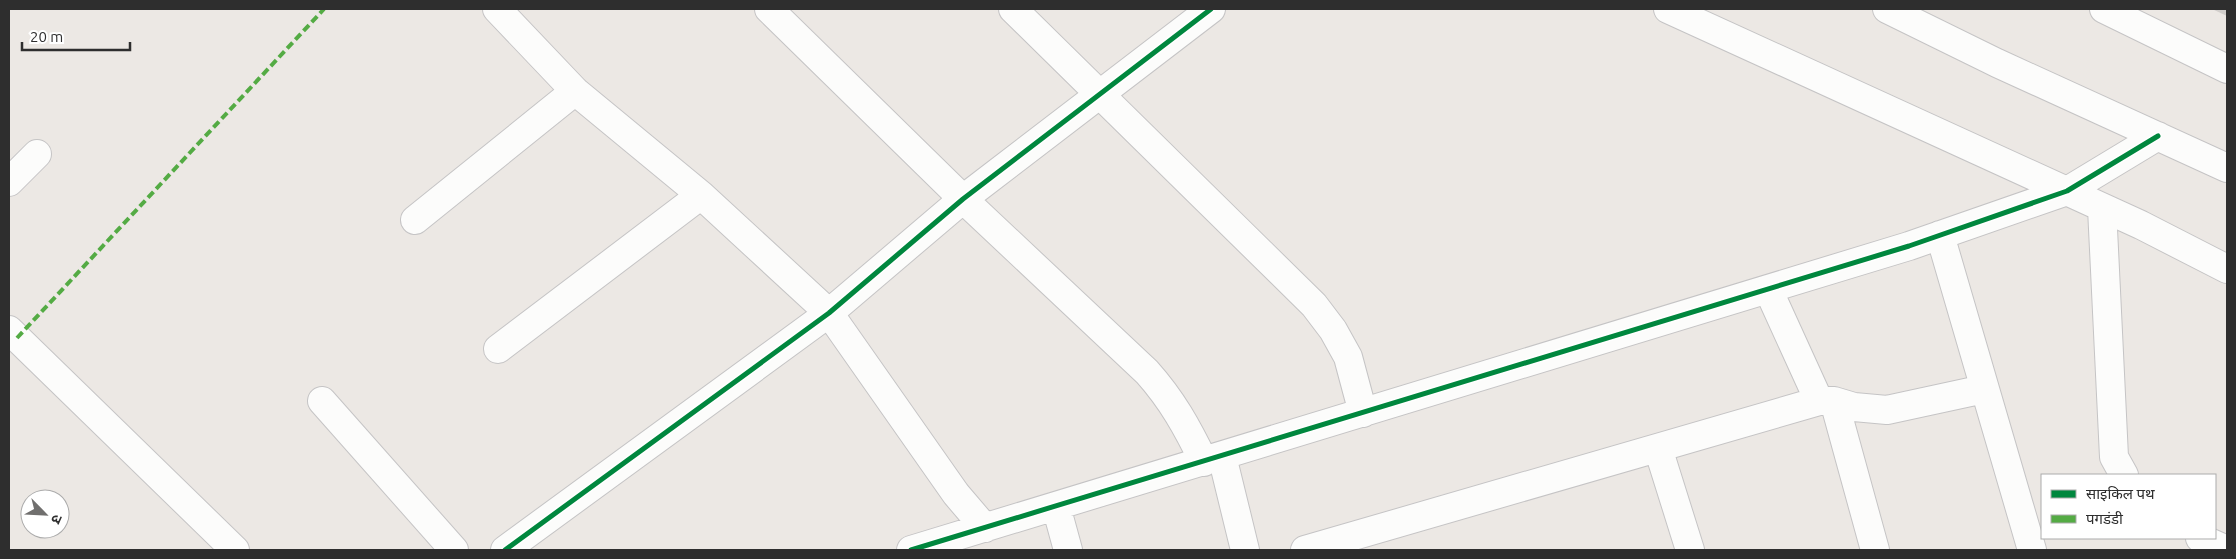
<svg xmlns="http://www.w3.org/2000/svg" width="2236" height="559" font-family="Ubuntu,'Noto Sans Devanagari',sans-serif">
  <style>
    .building { fill: #d1cecb }
    .lines { fill: none; stroke-linecap: round; stroke-linejoin: round }
    .minor-casing { stroke: #c5c4c5; stroke-width: 30 }
    .minor { stroke: #fcfcfb; stroke-width: 28 }
    .quiet { stroke: #54ab44; stroke-width: 4; stroke-dasharray: 8 4; stroke-linecap: butt }
    .cycleway-casing { stroke: #fff; stroke-width: 8 }
    .cycleway { stroke: #00873e; stroke-width: 5 }
  </style>
  <rect width="100%" height="100%" fill="#ece8e4"/>
  <path class="building" d="M2212 9H2227V16Z"/>
  <g class="lines">
    <g class="minor-casing">
      <path id="minor" d="M497 9 575 91 701 195 829 313 956 494 985 528
        M769 9 963 199 1147 372C1172 400 1187 427 1204 462
        M1013 9 1314 305 1333 330 1348 357 1363 413
        M1668 9 2141 225 2227 269
        M1887 9 1997 63 2227 168
        M2104 9 2227 69
        M9 182 37 154
        M2102 208 2114 457 2124 475
        M415 220 575 91
        M1940 235 2032 550
        M1768 289 1819 401
        M9 330 235 550
        M498 349 701 195
        M322 401 454 550
        M1834 401 1875 550
        M1658 448 1690 550
        M1222 456 1245 550
        M1056 506 1068 550
        M2200 538 2227 550
        M505 550 829 313 963 199 1211 9
        M911 550 1909 246 2067 191 2158 136
        M1305 550 1819 401H1834L1854 407 1887 410 1984 389"/>
    </g>
    <use href="#minor" class="minor"/>
    <path class="quiet" d="M17 338 324 9"/>
    <g class="cycleway-casing">
      <path id="cycleway" d="M505 550 829 313 963 199 1211 9
        M911 550 1909 246 2067 191 2158 136"/>
    </g>
    <use href="#cycleway" class="cycleway"/>
  </g>
  <rect width="2236" height="559" fill="none" stroke="#2e2e2e" stroke-width="20"/>
  <rect x="2041" y="474" width="175" height="65" fill="#ffffff" stroke="#ababab"/>
  <rect x="2051" y="490" width="25" height="8" fill="#00873e" stroke="#ababab"/>
  <text x="2086" y="499" font-size="15" fill="#2e2e2e">साइकिल पथ</text>
  <rect x="2051" y="515" width="25" height="8" fill="#54ab44" stroke="#ababab"/>
  <text x="2086" y="524" font-size="15" fill="#2e2e2e">पगडंडी</text>
  <g transform="translate(45 514) rotate(114)"><circle r="24" fill="#ffffff" stroke="#ababab"/>
  <path d="M0-4L9 19L0 12L-9 19Z" fill="#706f6e"/>
  <text y="-8" font-size="14" font-weight="bold" text-anchor="middle" fill="#2e2e2e">उ</text>
  </g>
  <path d="M22 42v8h108v-8" fill="none" stroke="#2e2e2e" stroke-width="2.5"/>
  <text x="30" y="42" font-size="15" fill="#2e2e2e" stroke="#ffffff" stroke-width="4" paint-order="stroke">20 m</text>
</svg>
